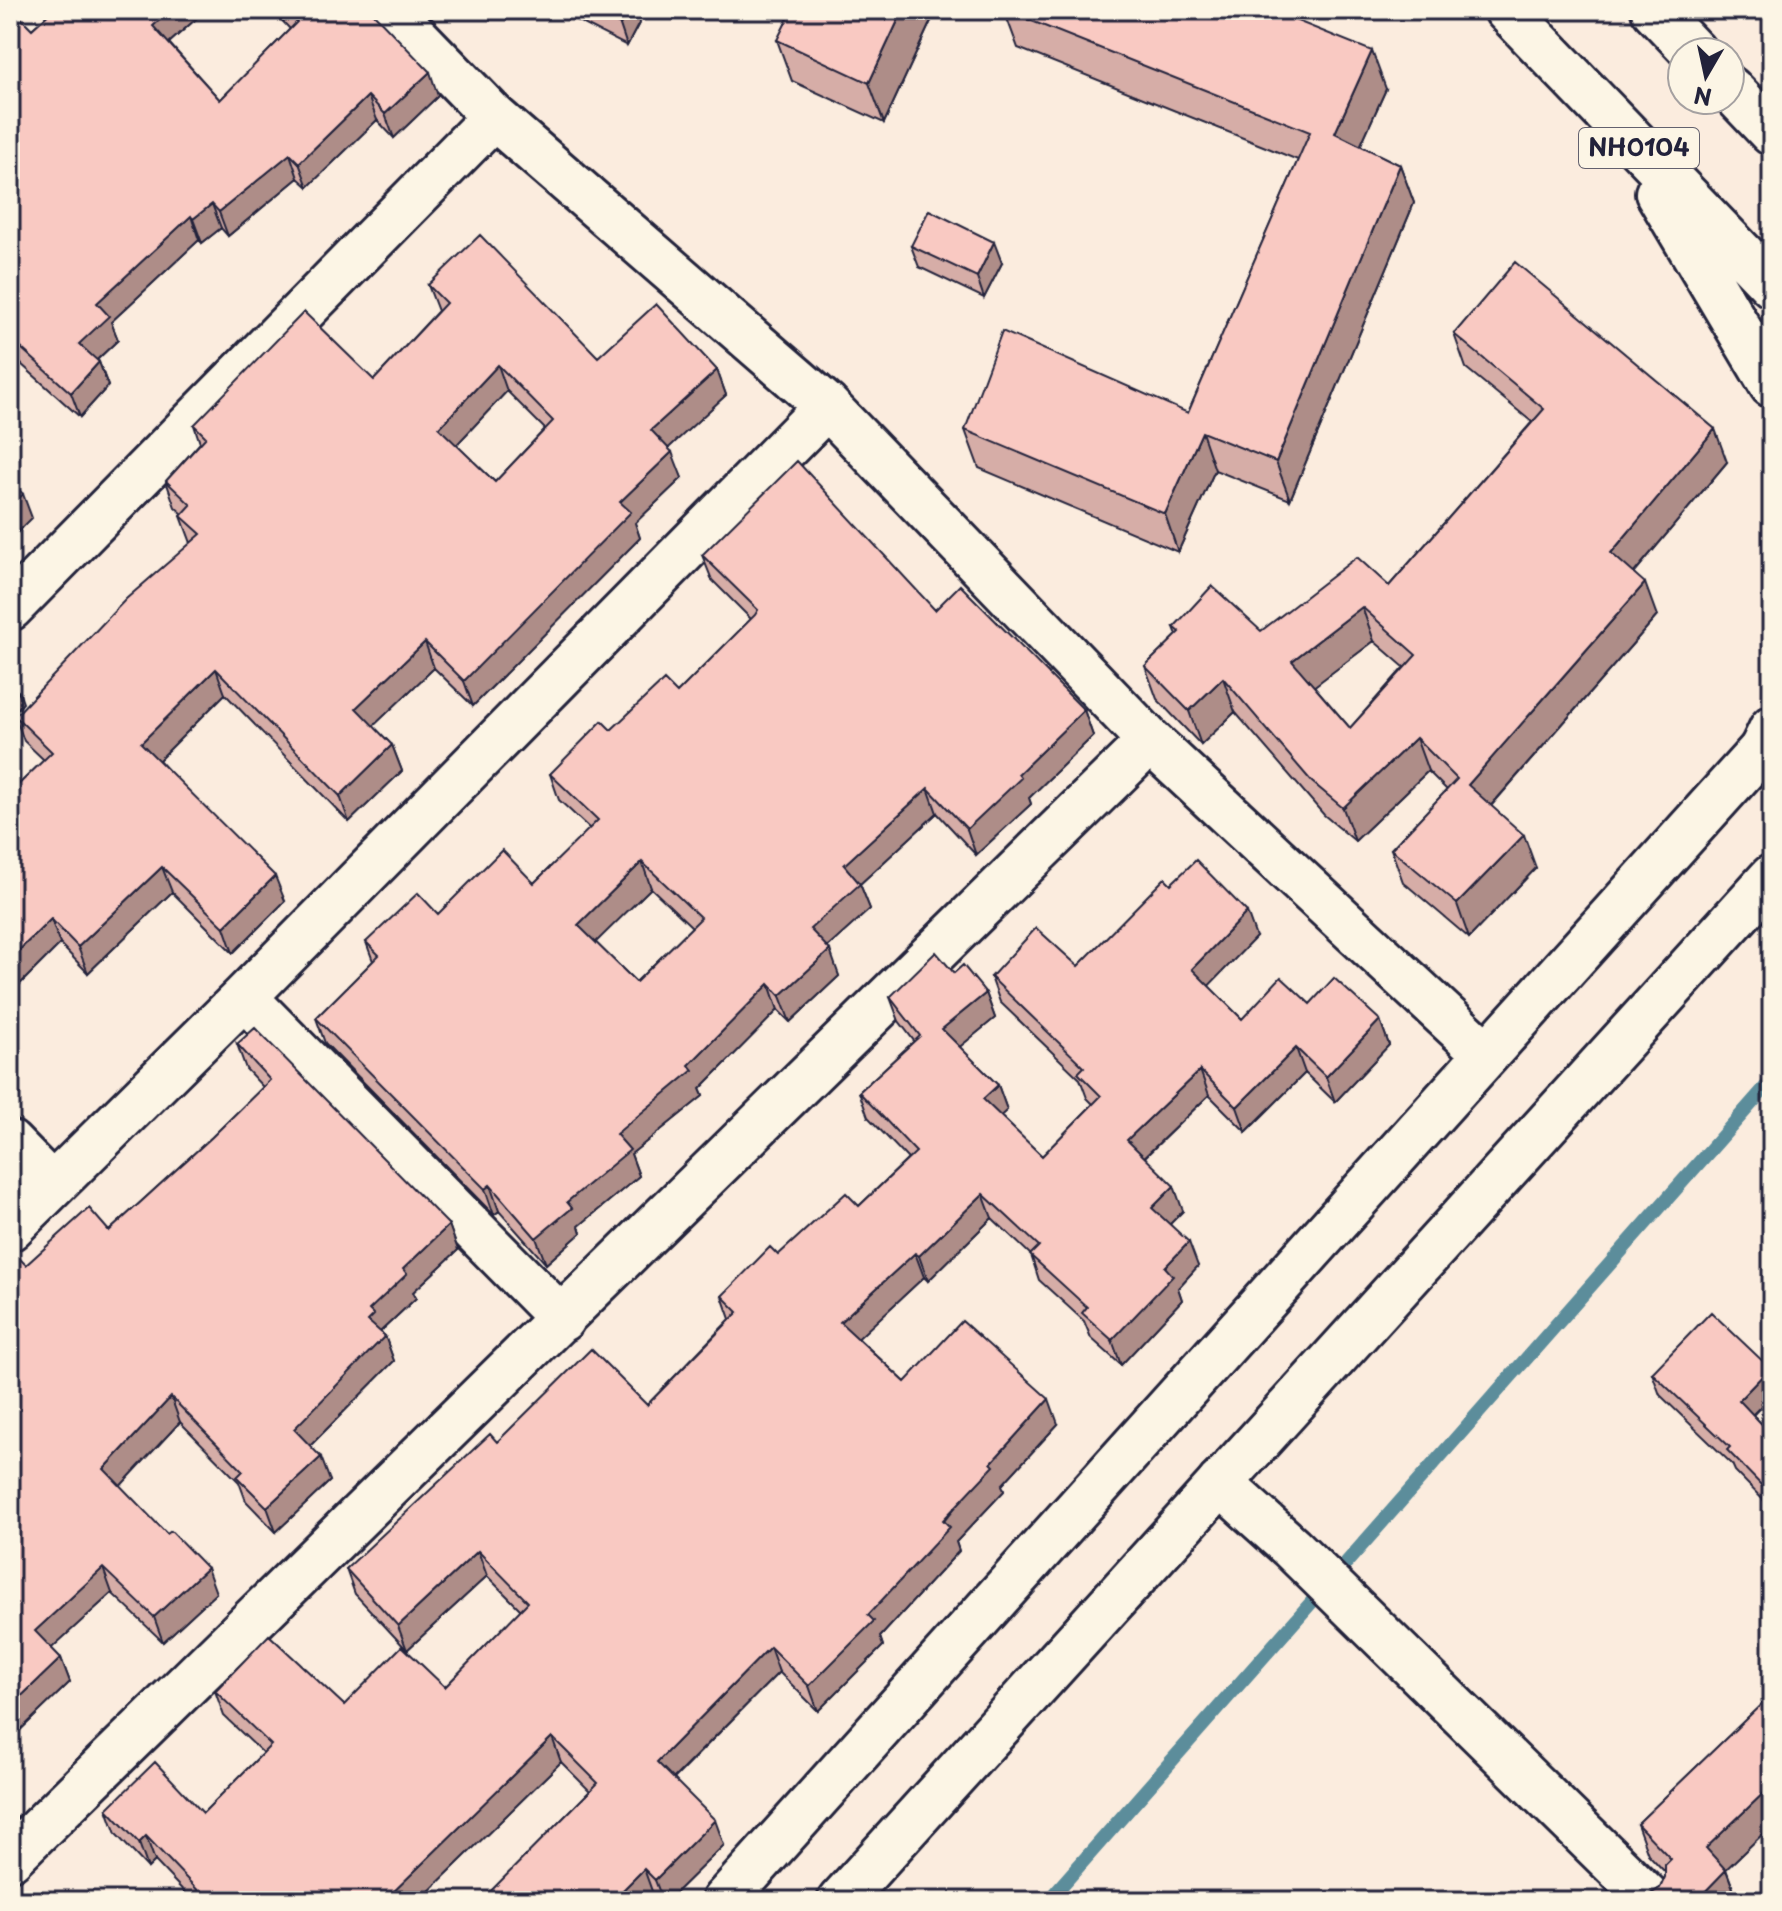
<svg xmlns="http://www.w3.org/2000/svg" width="1782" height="1911" font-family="'Playpen Sans',sans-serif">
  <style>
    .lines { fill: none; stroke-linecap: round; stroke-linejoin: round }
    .stream { stroke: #5c8d9b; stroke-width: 14 }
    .minor-casing { stroke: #22223b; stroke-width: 50 }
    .major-casing { stroke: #22223b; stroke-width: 50 }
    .highway-casing { stroke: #22223b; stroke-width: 50 }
    .minor { stroke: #fcf5e5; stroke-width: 44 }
    .major { stroke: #fcf5e5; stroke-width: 44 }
    .highway { stroke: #fcf5e5; stroke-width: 44 }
    .wall { fill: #d6ada7; stroke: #22223b; stroke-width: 2; fill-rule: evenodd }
    .shaded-wall { fill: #ae8d88; stroke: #22223b; stroke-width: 2 }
    .building { fill: #f9c9c2; stroke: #22223b; stroke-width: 2; fill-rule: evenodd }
    .labels { text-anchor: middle; stroke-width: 7; stroke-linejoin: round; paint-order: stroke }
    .shield { fill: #fcf5e5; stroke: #63616e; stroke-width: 2 }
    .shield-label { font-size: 24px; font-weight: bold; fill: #22223b }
  </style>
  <rect width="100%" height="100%" fill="#fbecde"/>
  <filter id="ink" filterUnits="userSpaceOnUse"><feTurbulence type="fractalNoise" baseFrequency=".0125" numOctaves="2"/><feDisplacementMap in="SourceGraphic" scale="16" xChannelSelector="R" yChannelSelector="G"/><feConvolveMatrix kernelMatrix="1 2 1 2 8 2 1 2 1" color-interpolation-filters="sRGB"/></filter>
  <g filter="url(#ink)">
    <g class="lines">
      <path class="stream" d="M1048 1901 1772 1080"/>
      <g class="minor-casing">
        <path id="minor" d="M390 10 494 117 827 406 1150 741 1485 1053
          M10 608 494 117
          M244 997 562 1319
          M10 1143 52 1186
          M10 1228 244 997 827 406
          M1220 1483 1291 1547 1652 1901
          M10 1858 1150 741"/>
      </g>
      <g class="major-casing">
        <path id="major" d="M724 1901 1772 738
          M840 1901 1772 877"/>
      </g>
      <g class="highway-casing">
        <path id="highway" d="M1507 10 1772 285
          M1654 10 1694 52
          M1730 89 1772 133
          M1658 193 1772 385
          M1761 751 1772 728"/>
      </g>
      <use href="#minor" class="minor"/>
      <use href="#major" class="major"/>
      <use href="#highway" class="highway"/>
    </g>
    <path class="wall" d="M53 10H206L169 43 220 100 290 29 272 10H370L438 96 394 138 377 120 308 187 298 178 228 236 221 228 202 243 199 240 111 322 118 340 97 360 99 362 108 386 80 417 10 354V30L32 29Z
      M566 10H646L627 46 568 16Z
      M936 10 884 123 792 81 777 40Z
      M1004 10 1386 89 1360 146 1400 165 1414 203 1290 500 1215 470 1178 552 979 468 965 430 1188 413 1298 160 1018 48Z
      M911 246 1002 263 984 298 919 267Z
      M428 285 598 357 717 370 726 395 668 448 682 478 635 523 640 538 473 706 434 668 373 726 392 745 402 771 349 822 225 694 159 760 285 901 233 953 172 892 88 973 60 944 10 994V793L44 760 24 741 15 716 191 543 181 516 183 514 175 507 166 481 200 443 194 425 374 380 438 311ZM507 391 545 429 495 482 456 445Z
      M1454 334 1727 462 1634 573 1657 616 1491 806 1536 868 1469 938 1403 882 1391 849 1447 790 1428 771 1355 841 1324 815 1235 712 1201 745 1157 699 1145 666 1177 635 1174 627 1261 631 1389 586 1532 422 1466 368ZM1374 641 1404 667 1350 728 1314 686Z
      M702 555 935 610 1084 710 1093 736 1029 798 1031 804 976 855 937 813 860 884 870 909 827 947 839 976 790 1022 778 1010 700 1089 703 1096 631 1154 639 1176 579 1226 581 1233 546 1264 499 1211 494 1215 325 1043 316 1018 373 961 366 942 438 914 534 883 590 829 559 800 550 774 611 730 677 693 751 619 712 580ZM651 888 692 927 636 982 595 942Z
      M1171 884 1256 937 1208 986 1242 1019 1310 1004 1380 1020 1389 1045 1335 1102 1305 1073 1246 1132 1209 1095 1145 1157 1183 1211 1170 1224 1198 1266 1178 1288 1182 1300 1121 1365 1091 1338 1084 1321 1039 1280 1031 1255 992 1218 928 1281 924 1277 858 1338 905 1382 1058 1424 1002 1485 1004 1491 956 1542 959 1551 880 1637 883 1646 818 1711 779 1672 674 1779 724 1845 667 1901H661L653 1894 646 1901H481L590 1791 561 1762 419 1901H193L155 1861 148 1868 116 1834 107 1809 203 1813 263 1753 224 1716 215 1691 344 1705 445 1687 521 1610 487 1576 407 1650 355 1594 346 1569 497 1442 647 1405 730 1319 722 1296 778 1255 859 1206 908 1159 868 1117 859 1092 914 1041 899 1021 890 997 954 973 986 993 995 1018 959 1047 998 1085 1007 1110 1000 1116 1042 1156 1093 1104 1087 1098 1080 1079 1000 1002 991 977 1078 966Z
      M237 1044 449 1225 458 1250 413 1292 416 1298 380 1332 385 1336 394 1361 310 1446 330 1481 276 1532 246 1501 239 1482 180 1422 120 1486 216 1593 163 1642 112 1593 51 1648 61 1658 70 1682 11 1739 13 1745 10 1748V1259L26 1265 109 1231 212 1137 263 1087 246 1069Z
      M1770 1368 1772 1375V1395L1753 1415 1772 1435V1509L1735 1471 1732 1464 1660 1395 1652 1373Z
      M1772 1694V1825L1726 1869 1737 1899 1649 1895 1660 1888 1665 1877V1872L1648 1854 1637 1824Z"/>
    <path class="shaded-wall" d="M170 10H206L161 50 153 26Z
      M627 10H646L627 46 620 25Z
      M903 10H936L884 123 869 83Z
      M1372 51 1386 89 1349 171 1335 133Z
      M430 72 438 96 394 138 385 114Z
      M368 96 377 120 308 187 299 163Z
      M290 154 298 178 228 236 219 212Z
      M1400 165 1414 203 1290 500 1276 462Z
      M212 204 221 228 202 243 193 219Z
      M191 216 199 240 111 322 118 340 88 368 79 344 97 303Z
      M994 242 1002 263 984 298 977 277Z
      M99 362 108 386 80 417 71 393Z
      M498 365 507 391 448 454 439 428Z
      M717 370 726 395 660 456 651 430Z
      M1715 429 1727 462 1623 586 1611 553Z
      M1202 432 1215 470 1178 552 1165 514Z
      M672 452 682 478 635 523 640 538 473 706 464 681 620 502Z
      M23 494 32 518 10 540V507Z
      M1645 583 1657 616 1480 818 1468 785Z
      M1362 607 1374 641 1304 694 1292 661Z
      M425 642 434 668 365 734 356 708Z
      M216 669 225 694 150 769 141 743Z
      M1223 678 1235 712 1201 745 1189 711Z
      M19 692 23 703 10 717V702Z
      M1084 710 1093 736 1029 798 1031 804 976 855 967 829 1018 774Z
      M1416 738 1428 771 1355 841 1343 808Z
      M392 745 402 771 349 822 340 796Z
      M928 788 937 813 860 884 870 909 819 955 810 929 844 865Z
      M1524 835 1536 868 1469 938 1457 904Z
      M642 862 651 888 587 951 578 925Z
      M162 867 172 892 88 973 78 947Z
      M275 876 285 901 233 953 224 927Z
      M1247 912 1256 937 1201 994 1192 969Z
      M51 919 60 944 10 994V959Z
      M830 950 839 976 790 1022 780 996Z
      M769 984 778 1010 700 1089 703 1096 631 1154 639 1176 579 1226 581 1233 546 1264 536 1238 567 1202 616 1134 689 1065Z
      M986 993 995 1018 951 1054 942 1029Z
      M1380 1020 1389 1045 1335 1102 1326 1077Z
      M1296 1048 1305 1073 1246 1132 1237 1107Z
      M1200 1070 1209 1095 1136 1165 1127 1140Z
      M998 1085 1007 1110 992 1124 983 1099Z
      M490 1185 499 1211 494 1215 485 1189Z
      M1174 1186 1183 1211 1161 1233 1152 1208Z
      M983 1194 992 1218 928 1281 919 1256Z
      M449 1225 458 1250 413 1292 416 1298 380 1332 385 1336 394 1361 303 1453 294 1429 368 1321 369 1310 403 1269Z
      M1189 1242 1198 1266 1178 1288 1182 1300 1121 1365 1112 1340 1165 1267Z
      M915 1253 924 1277 849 1347 840 1322Z
      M1770 1368 1772 1375V1395L1746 1421 1739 1400Z
      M171 1397 180 1422 113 1494 104 1469Z
      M1049 1399 1058 1424 1002 1485 1004 1491 956 1542 959 1551 880 1637 883 1646 818 1711 809 1686 868 1615 991 1463Z
      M321 1457 330 1481 276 1532 267 1507Z
      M478 1551 487 1576 407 1650 398 1626Z
      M103 1568 112 1593 44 1655 35 1631Z
      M207 1568 216 1593 163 1642 154 1617Z
      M770 1647 779 1672 666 1786 657 1762Z
      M61 1658 70 1682 11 1739 13 1745 10 1748V1707Z
      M552 1737 561 1762 419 1901H384Z
      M1772 1785V1825L1717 1878 1706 1848Z
      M715 1820 724 1845 667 1901H663L655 1880Z
      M146 1836 155 1861 148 1868 139 1843Z
      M644 1869 653 1894 646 1901H612Z
      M1726 1870 1737 1899 1736 1901H1696Z"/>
    <path class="building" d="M53 10H170L153 26 220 100 297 22 286 10H370L430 72 385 114 368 96 299 163 290 154 219 212 212 204 193 219 191 216 97 303 109 316 79 344 99 362 71 393 10 338V30L22 19 32 29Z
      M591 10H627L620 25Z
      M792 10H903L869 83 777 40Z
      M1004 10H1270L1372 51 1335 133 1400 165 1276 462 1202 432 1165 514 965 430 1002 331 1188 413 1310 132Z
      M929 210 994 242 977 277 911 246Z
      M480 235 598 357 656 304 717 370 651 430 672 452 620 502 631 512 464 681 425 642 356 708 392 745 340 796 216 669 141 743 275 876 224 927 162 867 78 947 51 919 10 959V793L52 752 15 716 126 599 201 534 181 516 191 505 166 481 206 437 194 425 304 312 374 380 446 303 428 285ZM498 365 553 421 495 482 439 428Z
      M1515 262 1715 429 1611 553 1645 583 1468 785 1524 835 1457 904 1391 849 1457 779 1416 738 1343 808 1312 782 1223 678 1189 711 1145 666 1180 632 1174 627 1212 586 1261 631 1357 557 1389 586 1544 409 1454 334ZM1362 607 1416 655 1350 728 1292 661Z
      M797 461 935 610 960 585 1084 710 1018 774 1021 778 967 829 928 788 844 865 860 884 810 929 830 950 780 996 769 984 689 1065 693 1070 616 1134 630 1150 567 1202 572 1208 536 1238 490 1185 485 1189 316 1018 379 955 366 942 418 893 438 914 502 850 534 883 598 820 550 774 602 721 611 730 664 680 677 693 755 615 758 610 702 555ZM642 862 701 918 636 982 578 925Z
      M10 481 23 494 10 507Z
      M10 684 19 692 10 702Z
      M1196 860 1247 912 1192 969 1242 1019 1281 977 1310 1004 1334 978 1380 1020 1326 1077 1296 1048 1237 1107 1200 1070 1127 1140 1174 1186 1152 1208 1189 1242 1165 1267 1173 1276 1112 1340 1082 1313 1087 1307 1030 1255 1039 1246 983 1194 919 1256 915 1253 840 1322 905 1382 962 1321 1049 1399 991 1463 994 1466 943 1520 950 1527 868 1615 874 1621 809 1686 770 1647 657 1762 715 1820 655 1880 644 1869 612 1901H481L598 1783 552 1737 384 1901H208L146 1836 139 1843 107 1809 155 1762 203 1813 271 1745 215 1691 269 1635 344 1705 402 1646 445 1687 528 1602 478 1551 398 1626 346 1569 490 1434 497 1442 591 1349 647 1405 738 1312 722 1296 770 1247 778 1255 846 1193 859 1206 916 1152 859 1092 920 1036 890 997 936 952 954 973 963 965 986 993 942 1029 998 1085 983 1099 1042 1156 1101 1096 1078 1073 1084 1067 991 977 1036 928 1078 966 1165 878 1171 884Z
      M255 1028 449 1225 403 1269 407 1274 369 1310 374 1315 368 1321 385 1336 294 1429 321 1457 267 1507 237 1477 243 1471 171 1397 104 1469 167 1534 171 1531 207 1568 154 1617 103 1568 35 1631 61 1658 10 1707V1259L15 1254 26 1265 89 1208 109 1231 212 1137 270 1080 237 1044Z
      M1711 1312 1770 1368 1739 1400 1772 1435V1496L1727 1450 1730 1447 1652 1373Z
      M1772 1694V1785L1706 1848 1726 1870 1696 1901H1630L1636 1896 1649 1895 1660 1888 1665 1877V1865L1671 1859 1637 1824Z"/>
  </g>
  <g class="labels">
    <rect class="shield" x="1579" y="128" width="120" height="40" rx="6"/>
    <g class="shield-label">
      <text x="1639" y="156">NH0104</text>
    </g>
  </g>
  <rect width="1782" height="1911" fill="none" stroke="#fcf5e5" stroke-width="40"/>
  <rect x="20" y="20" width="1742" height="1871" fill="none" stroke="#22223b" stroke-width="3" filter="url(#ink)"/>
  <g transform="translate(1706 76) rotate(189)"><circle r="38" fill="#fcf5e5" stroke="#a5a1a1" stroke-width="2"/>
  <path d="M0-6L14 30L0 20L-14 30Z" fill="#22223b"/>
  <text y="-12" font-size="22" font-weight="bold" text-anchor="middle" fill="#22223b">N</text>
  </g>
</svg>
